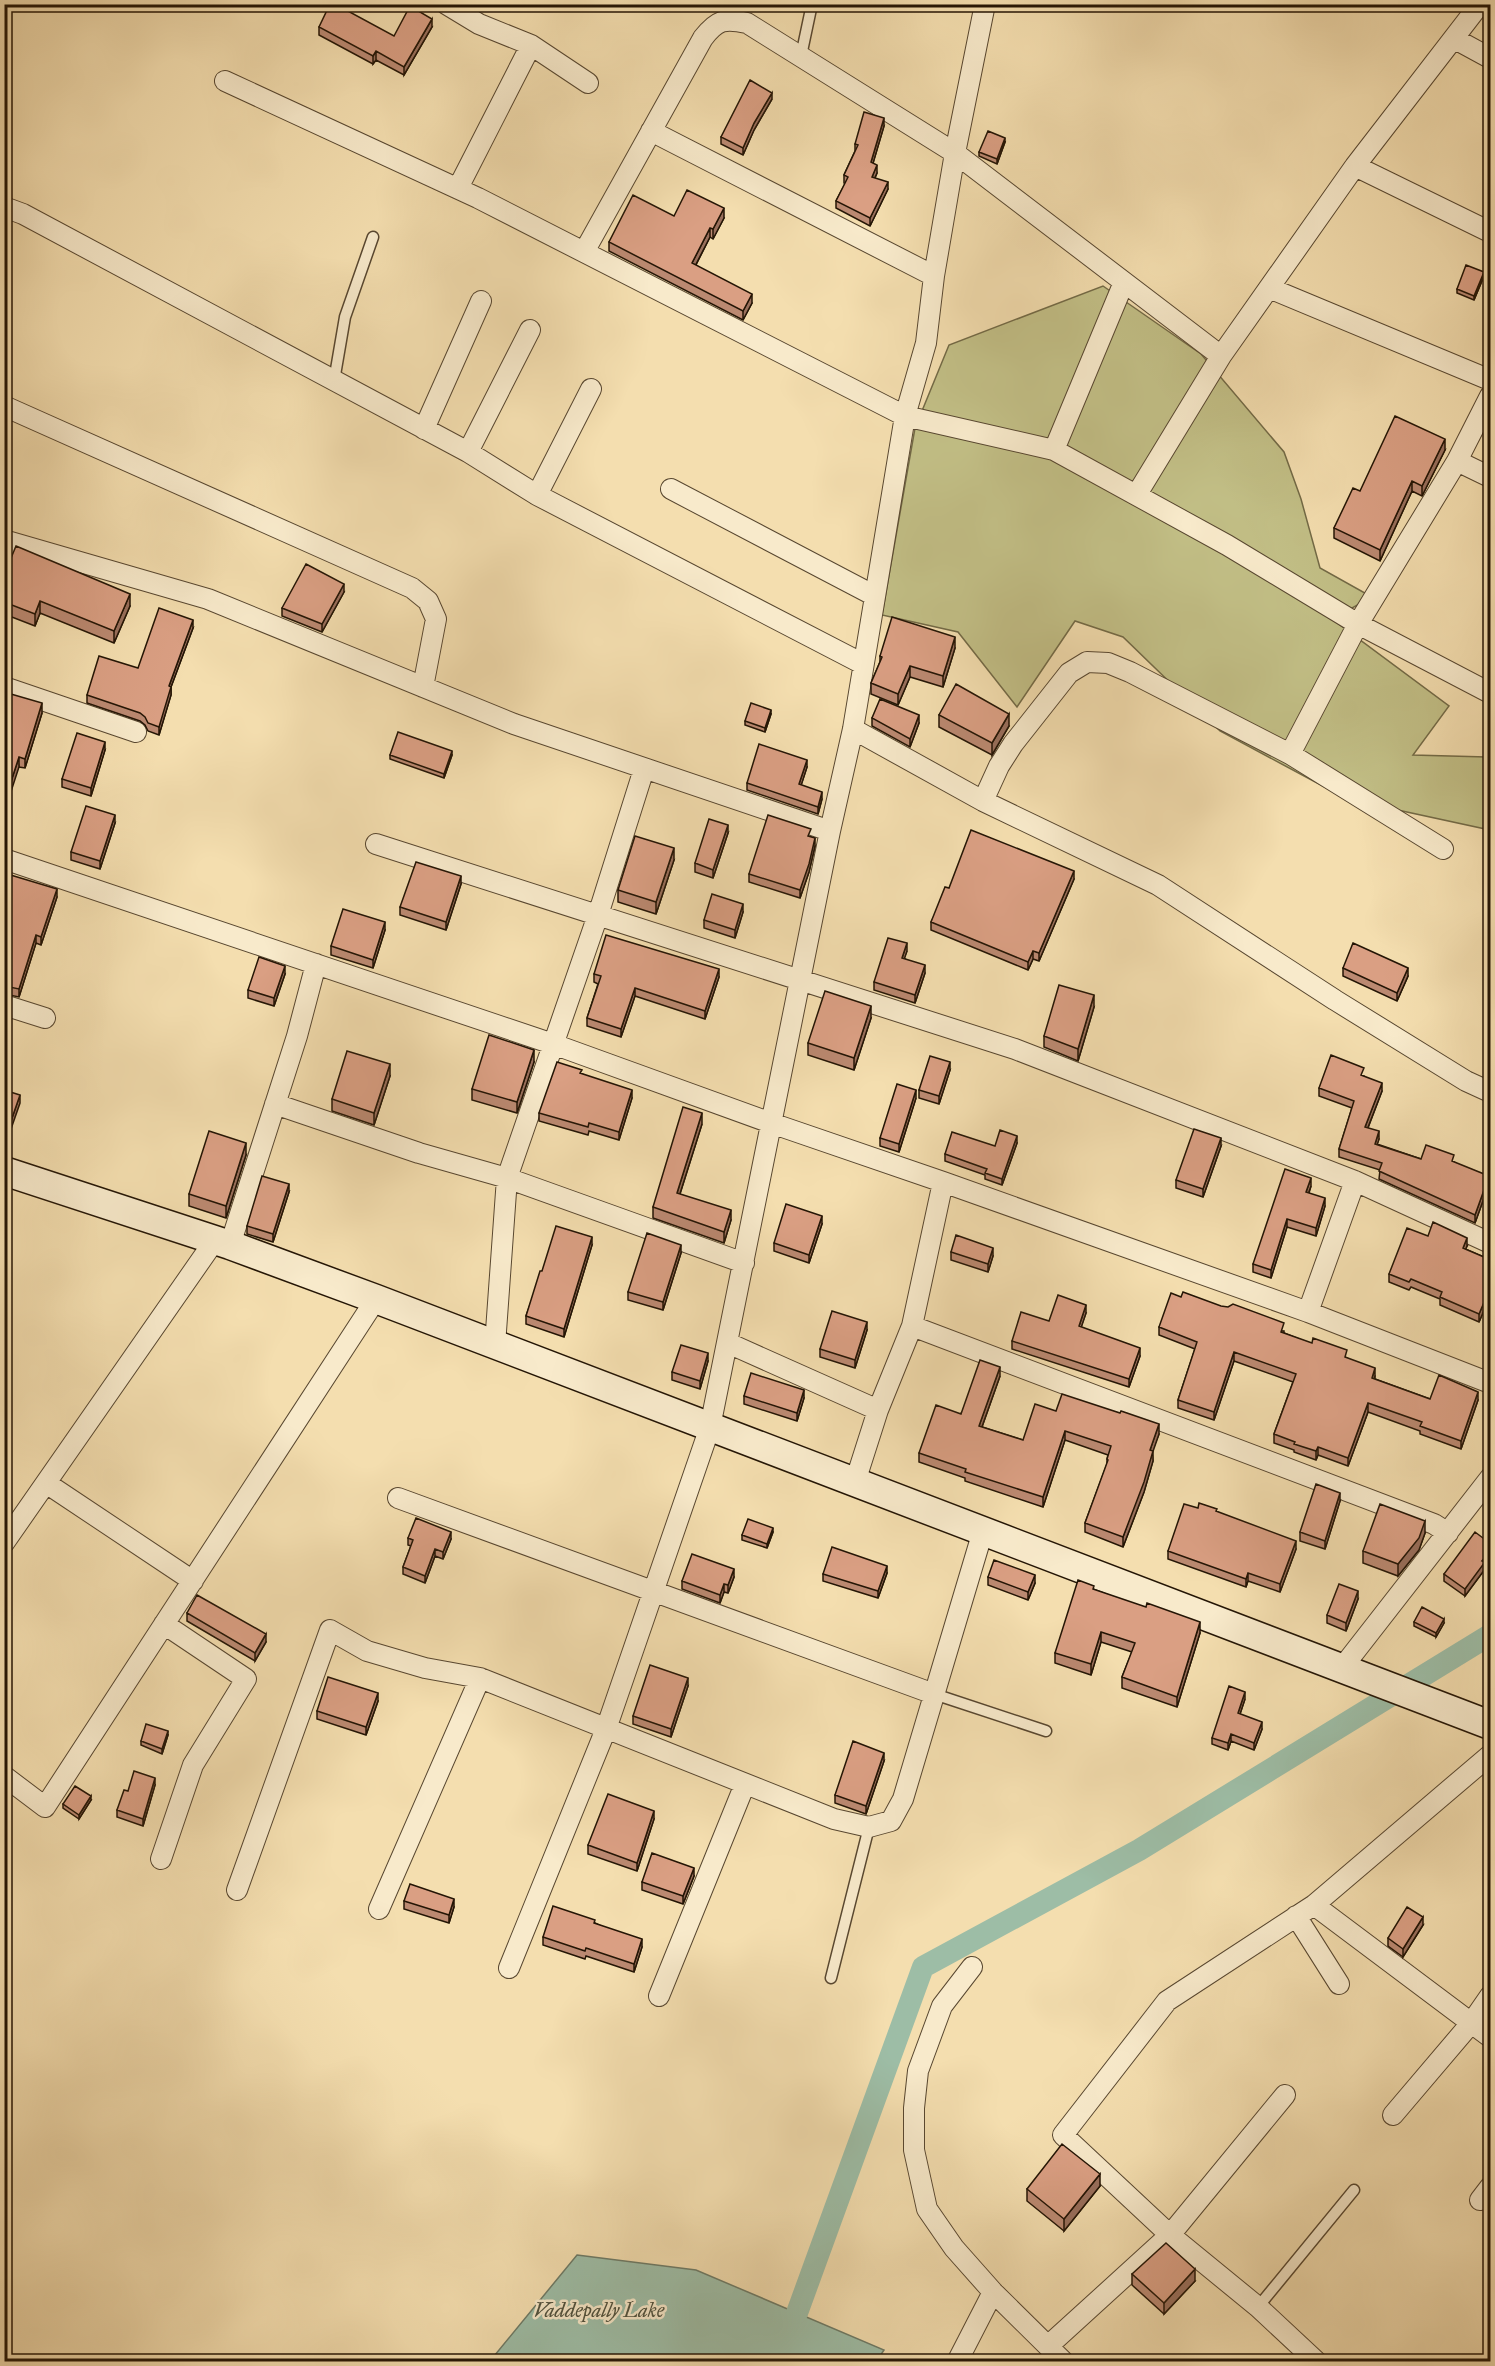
<svg xmlns="http://www.w3.org/2000/svg" width="1495" height="2366" font-family="'IM FELL Great Primer',serif">
  <style>
    .green { fill: #c2bf86; stroke: #736a46; stroke-width: 1.5 }
    .water { fill: #9dbda6; stroke: #6d7a66; stroke-width: 1.5 }
    .lines { fill: none; stroke-linecap: round; stroke-linejoin: round }
    .canal { stroke: #9dbda6; stroke-width: 22 }
    .lane-casing { stroke: #584730; stroke-width: 13 }
    .street-casing { stroke: #584730; stroke-width: 22 }
    .secondary-casing { stroke: #241505; stroke-width: 31 }
    .lane { stroke: #f8eacb; stroke-width: 10 }
    .street { stroke: #f8eacb; stroke-width: 20 }
    .secondary { stroke: #f8eacb; stroke-width: 28 }
    .wall { fill: #bb8971; stroke: #241505; stroke-width: 1.5 }
    .shaded-wall { fill: #996f5c; stroke: #241505; stroke-width: 1.5 }
    .building { fill: #da9f83; stroke: #241505; stroke-width: 1.5 }
    .labels { text-anchor: middle; stroke-width: 5; stroke-linejoin: round; paint-order: stroke }
    .water-label { font-size: 20px; font-style: italic; fill: #4e503d; stroke: #f8eacb }
  </style>
  <rect width="100%" height="100%" fill="#f4deaf"/>
  <filter id="stains"><feTurbulence type="fractalNoise" baseFrequency=".00333" numOctaves="4"/><feColorMatrix values="0 0 0 0 .2 0 0 0 0 .09 0 0 0 0 .02 0 0 0 .5 -.17"/></filter>
  <radialGradient id="worn" r=".72"><stop offset=".6" stop-color="#630" stop-opacity="0"/><stop offset="1" stop-color="#630" stop-opacity=".3"/></radialGradient>
  <path class="green" d="M1103 286 1201 354 1284 452 1301 499 1320 568 1372 597 1332 619 1449 706 1413 755 1487 757 1490 754V830L1347 799 1220 731 1123 637 1075 621 1017 707 958 632 882 615 915 428 949 345Z"/>
  <path class="water" d="M577 2255 696 2270 884 2350 876 2362 490 2361Z"/>
  <g class="lines">
    <path class="canal" d="M797 2313 923 1967 1139 1850 1490 1635"/>
    <g class="lane-casing">
      <path id="lane" d="M801 56 812 4
        M334 381 345 317 373 237
        M934 1694 1046 1731
        M831 1978 869 1827
        M1258 2307 1354 2190"/>
    </g>
    <g class="street-casing">
      <path id="street" d="M446 4 479 24 531 45 588 83
        M1455 39 1490 58
        M225 81 478 198 905 416 1054 450 1227 545 1358 624 1490 693
        M651 131 934 276
        M1355 166 1490 232
        M458 188 531 45
        M4 207 23 214 468 452 537 495 863 664
        M584 252 703 38C717 20 724 18 747 23L955 153 1221 356
        M1269 288 1490 380
        M4 406 412 588 428 601 436 619 423 687
        M424 429 481 301
        M1054 450 1124 282
        M468 452 530 330
        M1457 461 1490 477
        M671 489 875 596
        M1137 494 1221 356 1355 166 1480 4
        M537 495 591 389
        M4 540 208 599 514 724 830 831
        M4 687 136 732
        M853 729 983 801 1158 885 1335 1000 1466 1081 1490 1092
        M1290 754 1358 624 1457 461 1490 396
        M983 801 999 766 1013 744 1069 673 1087 662 1108 663 1130 672 1290 754 1443 849
        M376 844 1015 1049 1355 1181 1490 1243
        M4 859 553 1044 771 1123 943 1182 1308 1312 1490 1383
        M4 1005 45 1018
        M275 1104 419 1153 507 1178 744 1263
        M230 1245 297 1036 316 964
        M1308 1312 1355 1181
        M912 1326 943 1182
        M728 1343 878 1410
        M495 1345 507 1178 598 915 644 769
        M855 1482 878 1410 912 1326 1434 1524 1448 1533
        M46 1483 193 1581
        M398 1498 934 1694
        M4 1543 215 1240
        M1342 1668 1490 1478
        M4 1776 45 1807 376 1299
        M161 1859 193 1765 246 1679 164 1624
        M237 1890 330 1630 367 1651 425 1668 480 1678 834 1819 869 1827 891 1821 903 1799 983 1531
        M1314 1905 1490 2037
        M379 1909 480 1678
        M1296 1916 1339 1984
        M972 1967 942 2006 918 2071 914 2108V2150L927 2209 954 2248 993 2292 1064 2362
        M509 1968 606 1729 710 1427 830 831 853 729 905 416 926 343 934 276 955 153 985 4
        M659 1996 745 1784
        M1393 2115 1472 2022 1490 1996
        M1480 2200 1490 2187
        M1048 2346 1170 2235 1285 2095
        M957 2362 993 2292
        M1317 2362 1258 2307 1170 2235 1063 2135 1167 2001 1314 1905 1490 1755"/>
    </g>
    <g class="secondary-casing">
      <path id="secondary" d="M4 1171 230 1245 376 1299 1490 1725"/>
    </g>
    <use href="#lane" class="lane"/>
    <use href="#street" class="street"/>
    <use href="#secondary" class="secondary"/>
  </g>
  <path class="wall" d="M319 27 394 36 432 27 404 75 376 60 373 64 319 35Z
    M772 99 754 130 743 155 721 144V137Z
    M884 126 873 163 877 173 875 178 888 189 870 226 836 208V201L845 184 844 183V175L855 151V144Z
    M1005 142 997 164 979 156V152Z
    M674 216 724 218 713 239 710 237 696 265 752 303 743 320 609 251V242Z
    M1484 276 1474 300 1457 293V289Z
    M1445 450 1422 496 1412 491 1380 561 1334 538V528L1360 491Z
    M4 575 130 606 114 643 40 613 35 626 4 614Z
    M344 592 322 632 282 616V608Z
    M193 628 171 687V695L159 735 148 731 145 725 140 721 87 703V695L138 668Z
    M955 648 943 687 910 677 898 705 871 694V683L880 662V656Z
    M4 692 42 713 25 768 19 767Z
    M771 714 765 732 745 725V721Z
    M939 715 1009 726 992 755 939 727Z
    M872 718 919 723 910 747 872 726Z
    M105 750 91 796 62 787V779Z
    M390 755H452L444 778 390 759Z
    M807 767 801 785 822 799 818 814 747 790V783Z
    M115 823 100 869 71 860V852Z
    M728 833 713 878 695 872V863Z
    M811 837 815 846 809 872 800 898 749 882V874Z
    M674 860 656 914 618 902V890Z
    M4 873 57 897 41 945 36 943 19 997 4 994Z
    M1074 879 1039 961 1033 959 1028 970 931 930V922L949 888Z
    M461 884 446 930 400 915V907Z
    M743 912 735 938 704 928V920Z
    M385 930 373 968 331 955V946Z
    M907 951 904 958 925 973 915 1003 874 990V982Z
    M1343 968 1408 976 1397 1001 1343 976Z
    M285 974 274 1006 248 998V990Z
    M594 974 719 977 705 1019 635 996 621 1037 587 1026V1018L598 984 594 982Z
    M1094 1007 1078 1061 1044 1047V1036Z
    M871 1018 854 1070 808 1055V1043Z
    M534 1062 517 1113 472 1100V1089Z
    M950 1070 939 1104 919 1098V1090Z
    M582 1074 632 1098 619 1140 589 1131 588 1135 539 1121V1113Z
    M390 1076 374 1125 332 1111V1099Z
    M1364 1076 1382 1091 1368 1128 1379 1139 1377 1144 1421 1159 1454 1162 1489 1184 1475 1223 1379 1179 1380 1170 1339 1157V1149L1352 1108 1319 1096V1088Z
    M916 1098 899 1152 880 1146V1138Z
    M702 1124 680 1194 731 1220 724 1243 653 1218V1207Z
    M1017 1143 1002 1185 985 1179V1175L945 1161V1154Z
    M1221 1146 1203 1197 1176 1188V1180Z
    M246 1155 226 1218 189 1206V1194Z
    M1311 1186 1309 1193 1325 1206 1316 1236 1287 1227 1271 1278 1253 1272V1264Z
    M289 1192 273 1242 247 1234V1226Z
    M822 1224 809 1263 774 1251V1243Z
    M592 1245 564 1337 526 1324V1316L542 1271Z
    M1467 1246 1465 1249 1491 1260V1294L1479 1322 1440 1305V1299L1411 1287 1409 1290 1389 1282V1274Z
    M951 1252 993 1256 988 1272 951 1260Z
    M681 1253 663 1310 628 1300V1292Z
    M1086 1313 1081 1327 1140 1356 1129 1387 1012 1349V1341L1049 1321Z
    M1159 1327 1284 1331V1333L1347 1358 1375 1376V1379L1430 1399 1478 1400 1461 1449 1420 1434V1431L1368 1412 1348 1466 1318 1455 1316 1460 1294 1452V1450L1274 1443V1434L1293 1382 1234 1361 1214 1420 1178 1408V1400L1195 1349 1159 1335Z
    M867 1330 855 1368 820 1357V1349Z
    M708 1361 700 1389 672 1380V1372Z
    M1000 1376 982 1427 1023 1440 1056 1411 1159 1434 1152 1451 1153 1461 1144 1492 1123 1547 1085 1532V1523L1107 1464V1459L1108 1455 1065 1440 1043 1507 965 1481V1478L919 1462V1453Z
    M744 1396 804 1398 797 1421 744 1404Z
    M1340 1501 1325 1549 1300 1541V1532Z
    M1198 1508 1217 1512 1296 1549 1280 1592 1248 1581 1246 1587 1168 1559V1551Z
    M773 1532 767 1548 742 1540V1535Z
    M1425 1533 1419 1550 1398 1576 1363 1563V1551Z
    M408 1538 451 1539 443 1559 435 1556 425 1583 403 1574V1567L411 1546 408 1545Z
    M1491 1544V1557L1485 1565V1569L1465 1596 1444 1581V1574Z
    M887 1573 878 1598 823 1581V1574Z
    M734 1577 728 1593 724 1592 720 1603 682 1589V1581Z
    M988 1577 1035 1583 1028 1600 988 1585Z
    M1094 1590 1200 1633 1177 1707 1122 1688V1677L1132 1652 1101 1642 1091 1675 1055 1663V1653Z
    M1358 1599 1346 1631 1327 1623V1615Z
    M187 1613 266 1642 255 1661 187 1621Z
    M1414 1622 1444 1623 1436 1637 1414 1626Z
    M688 1686 671 1737 633 1724V1716Z
    M1245 1699 1240 1714 1262 1729 1254 1750 1231 1741 1228 1750 1212 1744V1738Z
    M378 1701 366 1735 317 1719V1711Z
    M168 1735 162 1754 141 1745V1741Z
    M884 1761 866 1814 835 1803V1795Z
    M155 1785 143 1826 117 1817V1810L128 1791Z
    M91 1800 79 1819 63 1808V1804Z
    M654 1819 637 1871 588 1854V1845Z
    M694 1876 683 1904 642 1890V1882Z
    M404 1901 454 1907 449 1923 404 1909Z
    M595 1923 642 1947 634 1972 586 1956 585 1959 543 1945V1937Z
    M1423 1925 1403 1957 1388 1946V1938Z
    M1100 2186 1064 2231 1027 2201V2189Z
    M1132 2274 1195 2281 1164 2314 1132 2285Z"/>
  <path class="shaded-wall" d="M432 19V27L404 75V67Z
    M376 51V60L373 64V56Z
    M772 93V99L754 130 743 155V148L754 123Z
    M884 118V126L871 170V162Z
    M1005 138V142L997 164V159Z
    M877 165V173L872 184V177Z
    M888 182V189L870 226V218Z
    M724 208V218L713 239V229Z
    M710 228V237L692 272V263Z
    M1484 272V276L1474 300V296Z
    M752 294V303L743 320V311Z
    M1445 439V450L1422 496V486Z
    M1412 481V491L1380 561V550Z
    M9 487V493L4 507V501Z
    M344 584V592L322 632V624Z
    M130 594V606L114 643V631Z
    M40 601V613L35 626V614Z
    M193 620V628L171 687V695L159 735V727L169 686Z
    M955 637V648L943 687V676Z
    M910 666V677L898 705V694Z
    M42 703V713L25 768V759Z
    M771 710V714L765 732V728Z
    M1009 714V726L992 755V743Z
    M919 715V723L910 747V739Z
    M105 742V750L91 796V788Z
    M452 751V755L444 778V774Z
    M19 757V767L4 813V803Z
    M807 760V767L799 792V784Z
    M822 792V799L818 814V807Z
    M115 815V823L100 869V861Z
    M728 825V833L713 878V870Z
    M815 838V846L809 872 800 898V890Z
    M674 848V860L656 914V902Z
    M1074 871V879L1039 961V953Z
    M461 876V884L446 930V922Z
    M57 889V897L41 945V937Z
    M743 904V912L735 938V930Z
    M385 922V930L373 968V960Z
    M36 935V943L19 997V989Z
    M907 943V951L902 966V958Z
    M1033 951V959L1028 970V962Z
    M925 965V973L915 1003V995Z
    M285 966V974L274 1006V998Z
    M1408 968V976L1397 1001V993Z
    M719 969V977L705 1019V1011Z
    M635 988V996L621 1037V1029Z
    M1094 995V1007L1078 1061V1049Z
    M871 1006V1018L854 1070V1058Z
    M534 1050V1062L517 1113V1102Z
    M950 1062V1070L939 1104V1096Z
    M390 1064V1076L374 1125V1113Z
    M1382 1083V1091L1365 1135V1127Z
    M632 1090V1098L619 1140V1132Z
    M916 1090V1098L899 1152V1144Z
    M20 1095V1103L4 1149V1141Z
    M702 1113V1124L677 1203V1193Z
    M1379 1131V1139L1375 1152V1144Z
    M1017 1136V1143L1002 1185V1179Z
    M1221 1138V1146L1203 1197V1189Z
    M246 1143V1155L226 1218V1206Z
    M1489 1176V1184L1475 1223V1215Z
    M1311 1178V1186L1306 1200V1192Z
    M289 1184V1192L273 1242V1234Z
    M1325 1198V1206L1316 1236V1228Z
    M731 1210V1220L724 1243V1232Z
    M822 1216V1224L809 1263V1255Z
    M1287 1219V1227L1271 1278V1270Z
    M592 1237V1245L564 1337V1329Z
    M1467 1238V1246L1463 1256V1248Z
    M681 1245V1253L663 1310V1302Z
    M993 1248V1256L988 1272V1264Z
    M1491 1286V1294L1479 1322V1314Z
    M1086 1305V1313L1079 1334V1326Z
    M867 1322V1330L855 1368V1360Z
    M1140 1348V1356L1129 1387V1379Z
    M1234 1352V1361L1214 1420V1412Z
    M708 1353V1361L700 1389V1381Z
    M1000 1367V1376L979 1435V1426Z
    M1375 1368V1376L1372 1386V1378Z
    M804 1390V1398L797 1421V1413Z
    M1478 1392V1400L1461 1449V1441Z
    M1368 1403V1412L1348 1466V1458Z
    M1159 1424V1434L1150 1460V1450Z
    M1065 1431V1440L1043 1507V1497Z
    M1318 1447V1455L1316 1460V1451Z
    M1153 1451V1461L1144 1492 1123 1547V1537Z
    M1340 1493V1501L1325 1549V1541Z
    M1425 1521V1533L1419 1550 1398 1576V1564Z
    M773 1528V1532L767 1548V1544Z
    M451 1532V1539L443 1559V1552Z
    M1296 1541V1549L1280 1592V1584Z
    M435 1549V1556L425 1583V1576Z
    M1491 1550V1557L1485 1565V1569L1465 1596V1589L1482 1561Z
    M887 1566V1573L878 1598V1591Z
    M734 1569V1577L728 1593V1585Z
    M1248 1573V1581L1246 1587V1579Z
    M1035 1575V1583L1028 1600V1592Z
    M724 1584V1592L720 1603V1595Z
    M1358 1591V1599L1346 1631V1623Z
    M1444 1619V1623L1436 1637V1633Z
    M1200 1622V1633L1177 1707V1697Z
    M1101 1632V1642L1091 1675V1664Z
    M266 1634V1642L255 1661V1653Z
    M688 1678V1686L671 1737V1729Z
    M1245 1692V1699L1238 1720V1713Z
    M378 1693V1701L366 1735V1727Z
    M1262 1722V1729L1254 1750V1743Z
    M168 1731V1735L162 1754V1749Z
    M1231 1734V1741L1228 1750V1743Z
    M884 1753V1761L866 1814V1806Z
    M155 1778V1785L143 1826V1819Z
    M91 1796V1800L79 1819V1815Z
    M654 1811V1819L637 1871V1863Z
    M694 1868V1876L683 1904V1896Z
    M454 1899V1907L449 1923V1915Z
    M1423 1917V1925L1403 1957V1949Z
    M642 1939V1947L634 1972V1964Z
    M1100 2174V2186L1064 2231V2219Z
    M1195 2269V2281L1164 2314V2303Z"/>
  <path class="building" d="M330 4H335L394 36 410 6 432 19 404 67 376 51 373 56 319 27Z
    M750 80 772 93 754 123 743 148 721 137Z
    M864 112 884 118 871 162 877 165 872 177 888 182 870 218 836 201 848 177 844 175 858 145 855 144Z
    M988 131 1005 138 997 159 979 152Z
    M687 190 724 208 713 229 710 228 692 263 752 294 743 311 609 242 633 195 674 216Z
    M1466 265 1484 272 1474 296 1457 289Z
    M1395 416 1445 439 1422 486 1412 481 1380 550 1334 528 1353 488 1360 491Z
    M4 485 9 487 4 501Z
    M16 546 130 594 114 631 40 601 35 614 4 602V575Z
    M306 564 344 584 322 624 282 608Z
    M159 608 193 620 169 686 171 687 159 727 148 723 145 717 140 713 87 695 99 656 138 668Z
    M892 617 955 637 943 676 910 666 898 694 871 683 882 657 880 656Z
    M956 684 1009 714 992 743 939 715Z
    M4 692 42 703 25 759 19 757 4 803Z
    M880 699 919 715 910 739 872 718Z
    M751 703 771 710 765 728 745 721Z
    M398 732 452 751 444 774 390 755Z
    M77 733 105 742 91 788 62 779Z
    M759 744 807 760 799 784 822 792 818 807 747 783Z
    M86 806 115 815 100 861 71 852Z
    M768 815 811 829 808 836 815 838 809 864 800 890 749 874Z
    M709 819 728 825 713 870 695 863Z
    M971 830 1074 871 1039 953 1033 951 1028 962 931 922 945 887 949 888Z
    M635 836 674 848 656 902 618 890Z
    M416 862 461 876 446 922 400 907Z
    M4 873 57 889 41 937 36 935 19 989 4 986Z
    M712 894 743 904 735 930 704 920Z
    M343 909 385 922 373 960 331 946Z
    M606 935 719 969 705 1011 635 988 621 1029 587 1018 601 976 594 974Z
    M888 938 907 943 902 958 925 965 915 995 874 982Z
    M1353 943 1408 968 1397 993 1343 968Z
    M259 957 285 966 274 998 248 990Z
    M1059 985 1094 995 1078 1049 1044 1036Z
    M825 991 871 1006 854 1058 808 1043Z
    M489 1035 534 1050 517 1102 472 1089Z
    M347 1051 390 1064 374 1113 332 1099Z
    M1331 1055 1364 1068 1361 1075 1382 1083 1365 1127 1379 1131 1375 1144 1421 1159 1426 1145 1454 1155 1452 1161 1489 1176 1475 1215 1379 1171 1382 1163 1339 1149 1354 1101 1319 1088Z
    M930 1056 950 1062 939 1096 919 1090Z
    M557 1062 582 1070 580 1073 632 1090 619 1132 589 1123 588 1127 539 1113Z
    M897 1084 916 1090 899 1144 880 1138Z
    M4 1090 20 1095 4 1141Z
    M683 1107 702 1113 677 1193 731 1210 724 1232 653 1207Z
    M1194 1129 1221 1138 1203 1189 1176 1180Z
    M1000 1130 1017 1136 1002 1179 985 1173 987 1169 945 1154 952 1132 995 1146Z
    M209 1131 246 1143 226 1206 189 1194Z
    M1285 1169 1311 1178 1306 1192 1325 1198 1316 1228 1287 1219 1271 1270 1253 1264Z
    M262 1176 289 1184 273 1234 247 1226Z
    M786 1204 822 1216 809 1255 774 1243Z
    M1433 1222 1467 1238 1463 1248 1491 1260V1286L1479 1314 1440 1297 1442 1292 1411 1279 1409 1282 1389 1274 1407 1228 1428 1236Z
    M556 1226 592 1237 564 1329 526 1316 540 1271H542Z
    M647 1233 681 1245 663 1302 628 1292Z
    M956 1235 993 1248 988 1264 951 1252Z
    M1183 1292 1221 1306 1228 1307 1233 1304 1284 1323 1281 1332 1312 1343 1313 1338 1347 1350 1345 1357 1375 1368 1372 1378 1430 1399 1439 1375 1478 1392 1461 1441 1420 1426 1422 1422 1368 1403 1348 1458 1318 1447 1316 1451 1294 1444 1295 1442 1274 1434 1296 1374 1234 1352 1214 1412 1178 1400 1197 1342 1159 1327 1171 1293 1181 1297Z
    M1058 1295 1086 1305 1079 1326 1140 1348 1129 1379 1012 1341 1021 1312 1049 1321Z
    M832 1311 867 1322 855 1360 820 1349Z
    M681 1345 708 1353 700 1381 672 1372Z
    M980 1360 1000 1367 979 1426 1023 1440 1035 1404 1056 1411 1062 1394 1120 1413 1121 1411 1159 1424 1150 1450 1153 1451 1144 1482 1123 1537 1085 1523 1108 1460 1107 1459 1111 1446 1065 1431 1043 1497 965 1472 966 1469 919 1453 936 1405 961 1414Z
    M751 1373 804 1390 797 1413 744 1396Z
    M1316 1484 1340 1493 1325 1541 1300 1532Z
    M1199 1503 1217 1509 1216 1511 1296 1541 1280 1584 1248 1573 1246 1579 1168 1551 1184 1504 1198 1508Z
    M1380 1504 1425 1521 1419 1538 1398 1564 1363 1551Z
    M416 1518 451 1532 443 1552 435 1549 425 1576 403 1567 413 1540 408 1538Z
    M748 1519 773 1528 767 1544 742 1535Z
    M1475 1532 1491 1544V1550L1482 1561 1485 1562 1465 1589 1444 1574Z
    M832 1547 887 1566 878 1591 823 1574Z
    M692 1554 734 1569 728 1585 724 1584 720 1595 682 1581Z
    M994 1560 1035 1575 1028 1592 988 1577Z
    M1078 1580 1094 1586 1093 1589 1146 1607 1147 1603 1200 1622 1177 1697 1122 1677 1135 1643 1101 1632 1091 1664 1055 1653Z
    M1339 1584 1358 1591 1346 1623 1327 1615Z
    M197 1595 266 1634 255 1653 187 1613Z
    M1422 1607 1444 1619 1436 1633 1414 1622Z
    M650 1665 688 1678 671 1729 633 1716Z
    M328 1677 378 1693 366 1727 317 1711Z
    M1229 1686 1245 1692 1238 1713 1262 1722 1254 1743 1231 1734 1228 1743 1212 1738Z
    M146 1724 168 1731 162 1749 141 1741Z
    M853 1741 884 1753 866 1806 835 1795Z
    M134 1771 155 1778 143 1819 117 1810 124 1790 128 1791Z
    M75 1786 91 1796 79 1815 63 1804Z
    M608 1794 654 1811 637 1863 588 1845Z
    M652 1853 694 1868 683 1896 642 1882Z
    M410 1884 454 1899 449 1915 404 1901Z
    M553 1906 595 1920 594 1923 642 1939 634 1964 586 1948 585 1951 543 1937Z
    M1407 1907 1423 1917 1403 1949 1388 1938Z
    M1062 2144 1100 2174 1064 2219 1027 2189Z
    M1166 2243 1195 2269 1164 2303 1132 2274Z"/>
  <g class="labels">
    <g class="water-label">
      <text x="599" y="2317">Vaddepally Lake</text>
    </g>
  </g>
  <rect width="1495" height="2366" fill="none" stroke="#f4deaf" stroke-width="24"/>
  <rect x="6" y="6" width="1483" height="2354" fill="none" stroke="#241505" stroke-width="3"/>
  <rect x="12" y="12" width="1471" height="2342" fill="none" stroke="#241505" stroke-width="1.5"/>
  <rect width="100%" height="100%" filter="url(#stains)"/>
  <rect width="100%" height="100%" fill="url(#worn)"/>
</svg>
